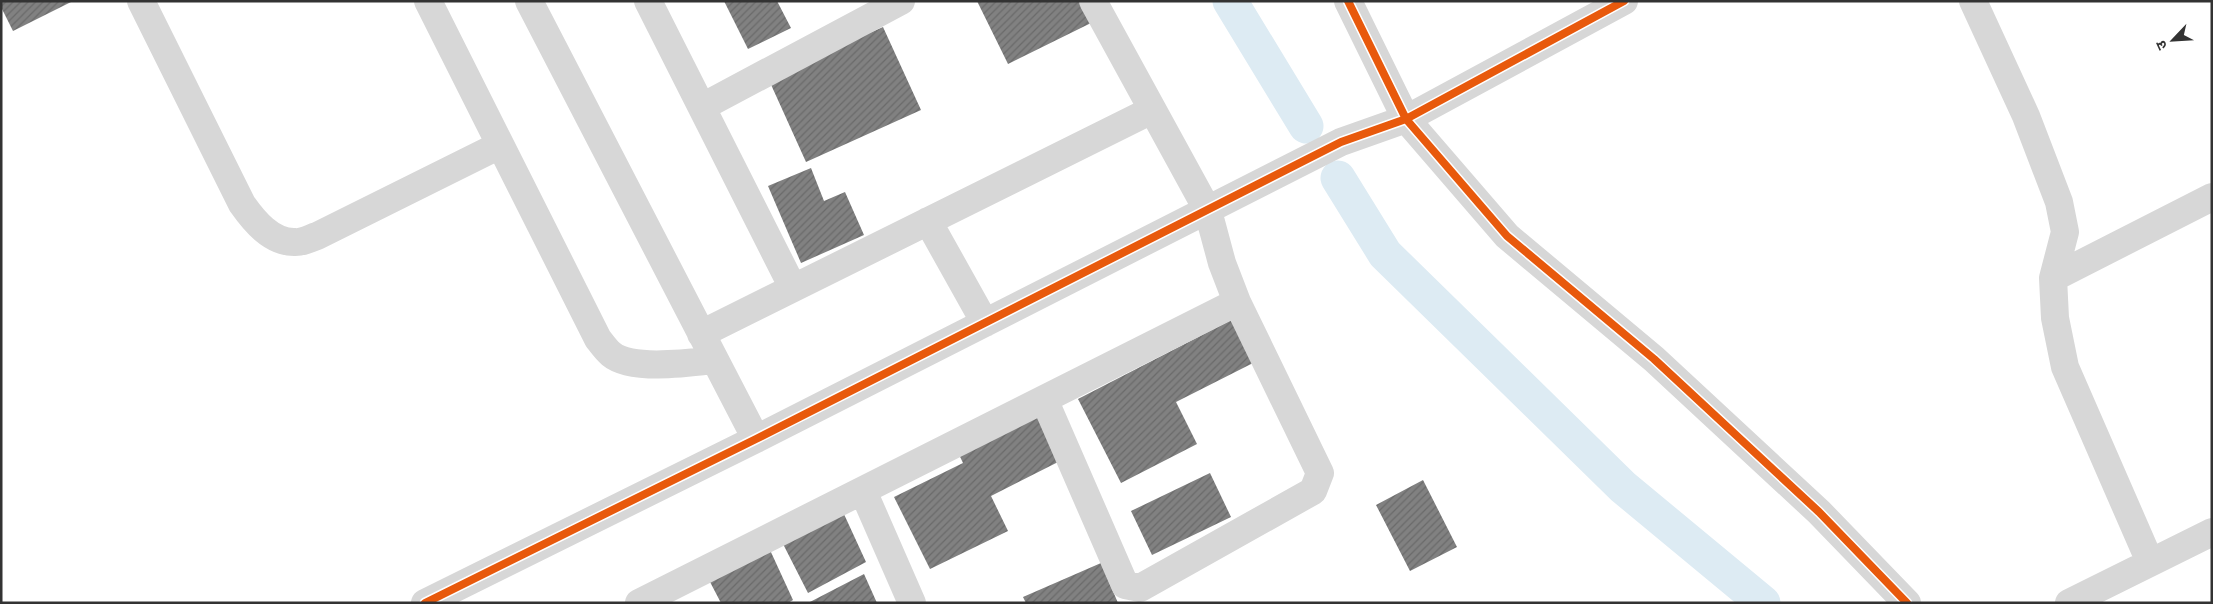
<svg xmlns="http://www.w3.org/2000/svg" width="2213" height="604" font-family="'Archivo Narrow','Noto Sans Devanagari',sans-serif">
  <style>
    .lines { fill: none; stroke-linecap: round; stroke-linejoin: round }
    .canal { stroke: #ddebf3; stroke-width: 35 }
    .building { fill: url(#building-hatch) }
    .minor { stroke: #d7d7d7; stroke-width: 28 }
    .cycleway-casing { stroke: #fff; stroke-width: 11 }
    .cycleway { stroke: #e8590c; stroke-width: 8 }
  </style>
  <defs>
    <pattern id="building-hatch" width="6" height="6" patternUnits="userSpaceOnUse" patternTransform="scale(1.25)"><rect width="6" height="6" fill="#818181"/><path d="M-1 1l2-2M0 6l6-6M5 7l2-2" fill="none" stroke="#6a6a6a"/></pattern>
  </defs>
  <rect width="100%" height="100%" fill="#fff"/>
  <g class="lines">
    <path class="canal" d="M1230 1 1306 126
      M1338 178 1385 254 1623 487 1763 603"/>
  </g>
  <path class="building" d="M1 1H73L13 31 1 7Z
    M724 1H777L791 28 748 49Z
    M977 1H1080L1091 23 1008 64Z
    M883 27 921 110 806 162 768 78Z
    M811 168 824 201 845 192 864 235 801 263 768 186Z
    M1233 319 1255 362 1176 402 1197 444 1121 483 1078 399Z
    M1037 405 1064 459 991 496 1008 531 930 569 894 497 963 463 955 446Z
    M1210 473 1231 517 1152 555 1131 511Z
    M1423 480 1457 547 1410 571 1376 505Z
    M843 512 866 562 808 593 782 542Z
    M770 550 793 600 788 603H721L709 580Z
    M1101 563 1118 603H1026L1023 597Z
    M864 574 877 603H808Z"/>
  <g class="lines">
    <path class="minor" d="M141 1 242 204C254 221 271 242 294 242 302 243 310 238 317 236L500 145
      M428 1 598 339C602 344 606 350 611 354 631 371 689 363 714 360
      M529 1 756 439
      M648 1 793 288
      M1348 1 1406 119 1507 236 1654 359 1819 512 1907 603
      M1973 1 2026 116 2059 202 2065 232 2053 278 2055 318 2065 367 2150 562
      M702 107 901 1
      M928 221 985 323
      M2053 278 2212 197
      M701 334 1152 110
      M1044 399 1125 585 1140 588 1313 491 1320 473 1237 302
      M863 491 912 603
      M425 603 756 439 1341 142 1406 119 1624 1
      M639 603 1237 302 1222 263 1208 211 1093 1
      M2069 603 2212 532"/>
    <g class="cycleway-casing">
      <path id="cycleway" d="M1348 1 1406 119 1507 236 1654 359 1819 512 1907 603
        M425 603 756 439 1341 142 1406 119 1624 1"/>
    </g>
    <use href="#cycleway" class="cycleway"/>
  </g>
  <rect width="2213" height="604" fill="none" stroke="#333333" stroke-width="5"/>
  <g transform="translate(2173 40) rotate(245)" stroke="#ffffff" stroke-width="4" paint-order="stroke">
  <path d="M0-4L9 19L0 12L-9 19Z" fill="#333333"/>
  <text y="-8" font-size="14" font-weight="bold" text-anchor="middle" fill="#333333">उ</text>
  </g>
</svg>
